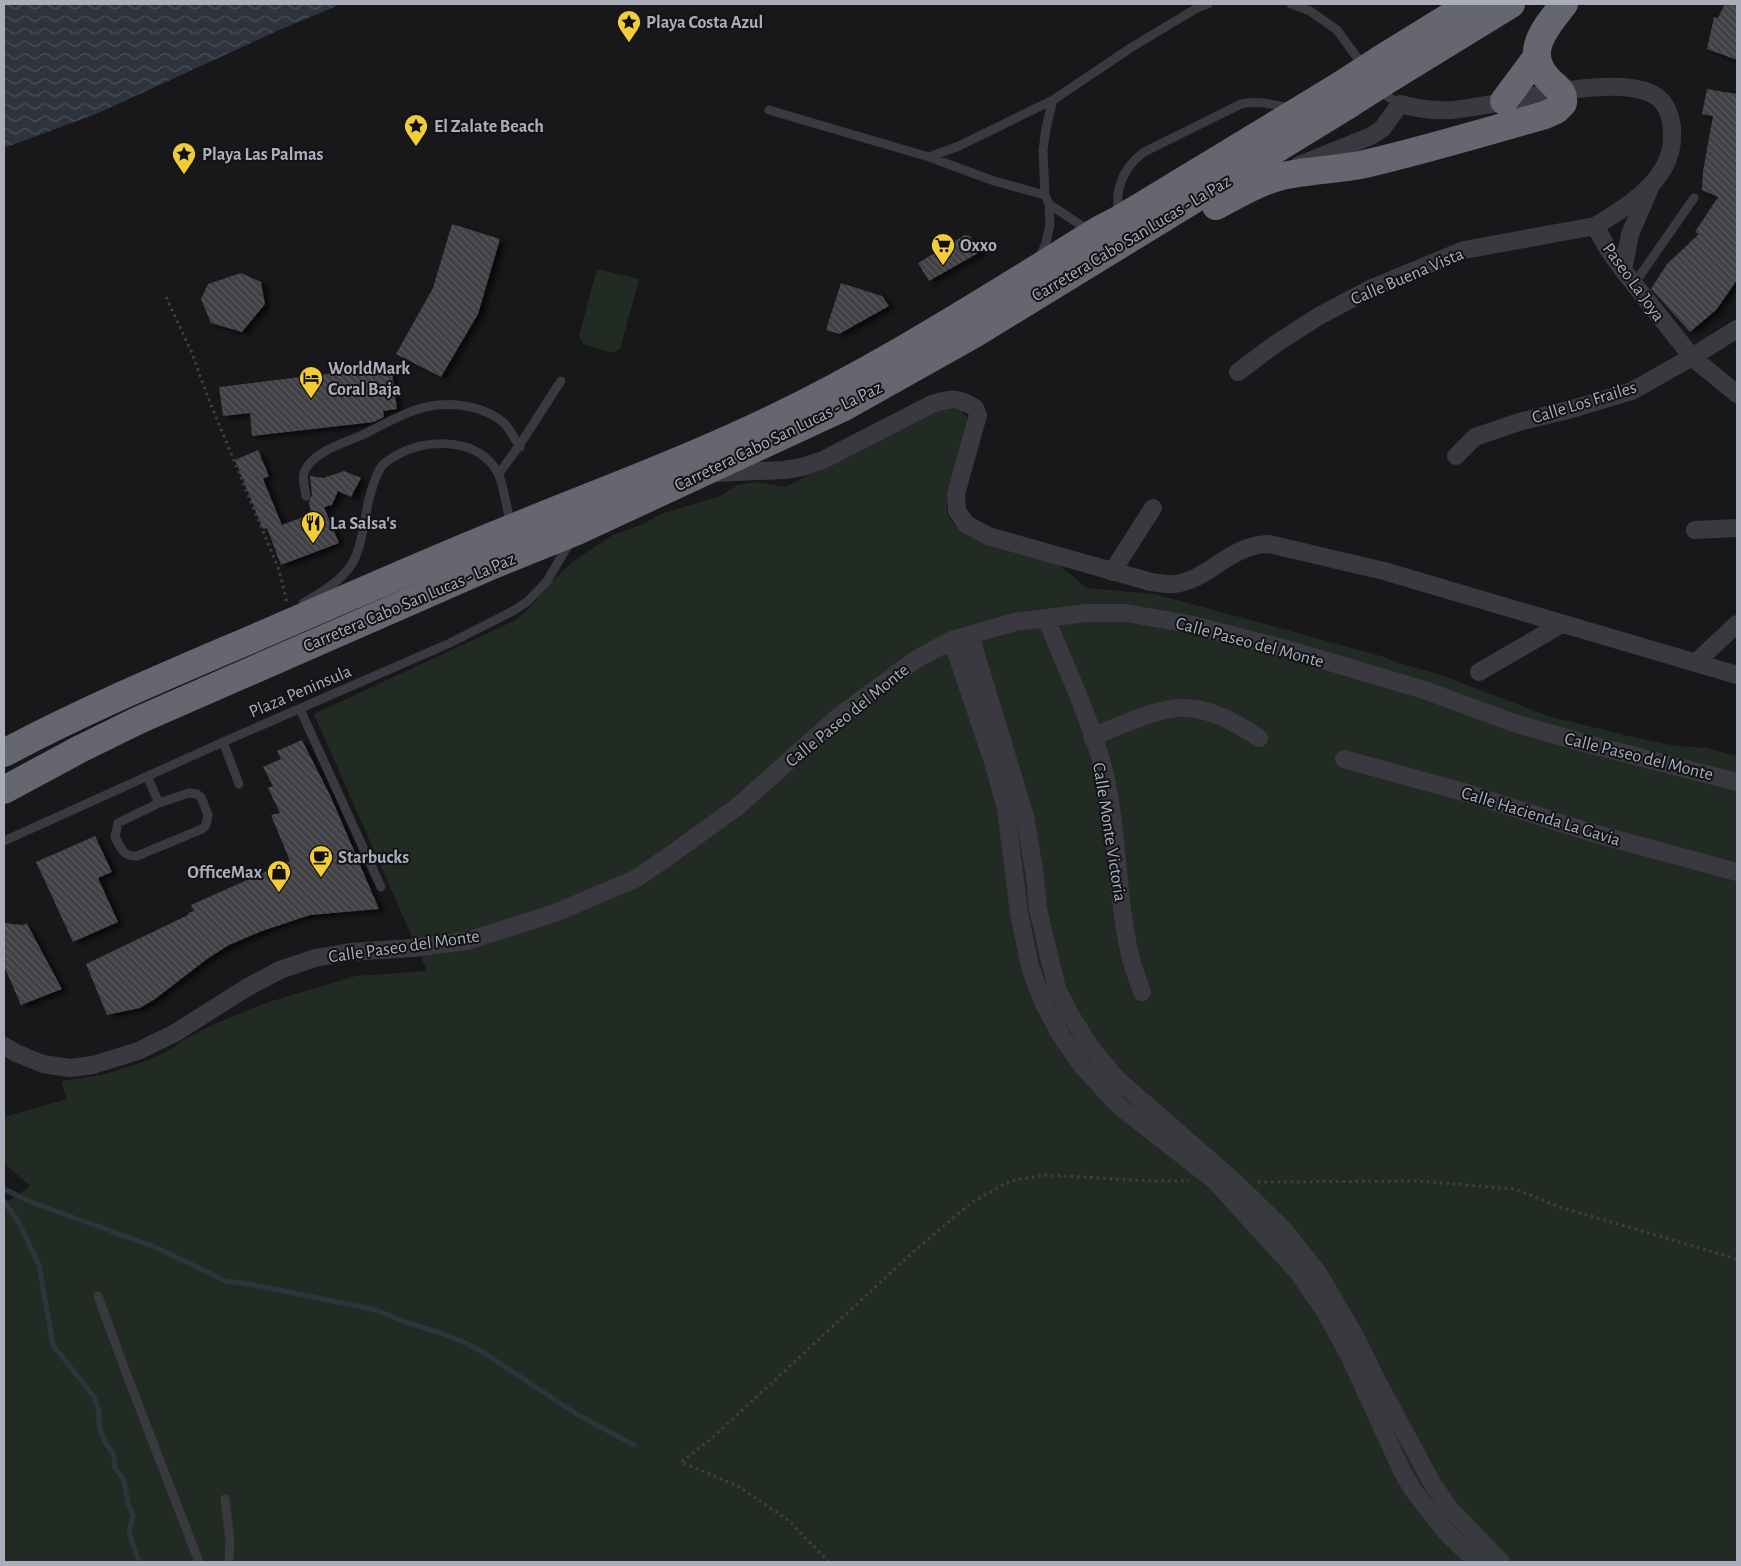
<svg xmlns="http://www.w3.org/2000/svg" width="1741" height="1566" font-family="'Alegreya Sans',sans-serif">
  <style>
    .grass { fill: #222a24 }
    .water { fill: url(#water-waves) }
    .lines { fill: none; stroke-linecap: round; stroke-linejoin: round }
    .stream { stroke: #2e343e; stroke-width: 5 }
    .building { fill: url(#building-back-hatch); filter: url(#shadow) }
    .path { stroke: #3f4046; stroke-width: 3; stroke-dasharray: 2.5 4; stroke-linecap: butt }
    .lane { stroke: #39393f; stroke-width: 9 }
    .street { stroke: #39393f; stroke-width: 18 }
    .highway { stroke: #656670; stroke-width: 28 }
    .highway-bridge { stroke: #656670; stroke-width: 28 }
    .labels { text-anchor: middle; stroke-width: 4; stroke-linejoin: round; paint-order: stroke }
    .poi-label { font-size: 18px; font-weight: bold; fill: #aaadba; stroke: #131315; text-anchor: start }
    .street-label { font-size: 18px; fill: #aaadba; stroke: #131315 }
  </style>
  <defs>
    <pattern id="water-waves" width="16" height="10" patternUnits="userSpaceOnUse" patternTransform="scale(1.25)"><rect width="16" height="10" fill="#2e343e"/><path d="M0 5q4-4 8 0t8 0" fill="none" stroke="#4a4f58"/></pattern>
    <pattern id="building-back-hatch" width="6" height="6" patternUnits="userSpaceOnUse" patternTransform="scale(1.25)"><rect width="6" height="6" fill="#3f4044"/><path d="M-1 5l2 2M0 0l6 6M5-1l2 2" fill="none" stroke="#58595d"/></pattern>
    <filter id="shadow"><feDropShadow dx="5.5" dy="3" stdDeviation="2.5" flood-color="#0009"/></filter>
  </defs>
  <rect width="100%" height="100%" fill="#18181a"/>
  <path class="grass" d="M597 269 639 279 620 349 613 353 583 344 579 336Z
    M932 404 961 410 967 418V428C962 446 943 500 948 515 950 521 956 526 961 529L1058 564 1087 588 1155 594 1381 656 1399 663 1438 674 1548 716 1637 738 1676 746 1707 748 1737 756V1562H4V1204L30 1186 4 1163V1117L67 1099 61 1081 102 1075 149 1060 168 1051 185 1039 212 1025 260 1005 288 996 356 976 427 971 314 714 514 621 530 608 549 584 571 563 613 535 643 524 661 514 720 496 737 485 757 482 786 487 889 431Z"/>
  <path class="water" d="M4 4H341L277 31 96 114 4 148Z"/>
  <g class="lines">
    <path class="stream" d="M4 1189 31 1202 155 1247 226 1281 255 1285 376 1310 405 1322 441 1333 466 1343 489 1356 578 1415 634 1445
      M4 1201 19 1223 39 1265 53 1345 94 1397 99 1412V1425L105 1442 114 1455 115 1468 124 1480 128 1503 133 1515 129 1532 139 1562"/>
  </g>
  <path class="building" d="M1725 4H1737V60L1707 49 1714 17 1718 18Z
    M1707 89 1737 94V280L1716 310 1690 332 1651 289 1667 264 1699 234 1695 232 1718 197 1702 190 1703 171 1713 116 1702 114Z
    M452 224 500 239 478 314 441 377 396 354 433 288Z
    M965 235 970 236 980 252 929 281 918 263Z
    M241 273 261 282 265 304 242 332 211 323 201 299 208 284Z
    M841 283 882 296 889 306 839 334 826 330Z
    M391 366 397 409 383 411 384 417 374 422 252 436 250 413 223 416 219 387Z
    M258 450 269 476 263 479 282 525 311 514 309 501 312 495 310 476 323 478 344 471 361 478 351 497 338 491 332 505 324 507 339 543 281 565 267 528 263 529 235 460Z
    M302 740 331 797 379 909 310 915 262 931 229 945 207 959 155 999 140 1008 107 1015 86 964 188 915V913L194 911 191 905 290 861 271 815 280 813 268 788 273 786 263 767 281 759 277 751Z
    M95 836 112 872 98 878 118 922 73 942 36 862Z
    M4 923 22 925 27 924 62 989 21 1005 4 966Z"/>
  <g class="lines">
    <path class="path" d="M166 297 192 353 207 395 279 570 287 603
      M1258 1182 1418 1181 1515 1189 1560 1207 1737 1259
      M829 1562 788 1520 738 1486 681 1462 711 1439 912 1253 971 1203 1010 1181 1047 1175 1152 1181H1189"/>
    <path class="lane" d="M1291 4 1310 11 1337 30 1364 67
      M1379 88 1385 95 1400 104
      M769 110 929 157 959 146 1053 100
      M929 157 994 181 1045 195
      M1049 204 1082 226 1092 228
      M1119 216C1114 189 1123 168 1144 152L1241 104C1258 100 1274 105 1291 108
      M1039 259 1046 243 1050 224 1049 204 1045 195 1043 151 1046 128 1053 100 1132 47 1197 8 1208 4
      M1634 284 1694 198
      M498 474C522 445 540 412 561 381
      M306 496C305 488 301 477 305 470 315 451 342 444 360 436 401 416 428 396 475 408 485 411 498 417 505 424 511 431 515 440 520 447
      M303 603C321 593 342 581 353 562 362 545 364 522 368 503 371 492 374 478 381 467 385 462 393 457 399 454 430 438 479 438 498 473 504 485 507 511 511 525
      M300 709 381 887
      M223 742 239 784
      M147 776 159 803
      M189 793 197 794 201 797 208 815 206 825 202 829 137 856C123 857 121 848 115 837L118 823 159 803Z
      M4 841 223 742 450 643 513 611 528 601 547 581 570 542
      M98 1296 125 1370 199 1562
      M225 1499 230 1541 229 1562"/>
    <path class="street" d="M1299 165 1371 136 1382 129 1400 104C1418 109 1433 111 1452 110 1501 106 1613 71 1654 95 1669 103 1673 123 1672 139 1671 180 1627 207 1595 226L1608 249 1623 270 1692 357 1737 394
      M1623 270 1630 234 1650 188
      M1238 372 1274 345 1319 316 1372 288 1464 250 1595 226
      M1456 456 1475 437 1519 422 1572 409 1632 391 1692 357 1737 329
      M714 473 784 470 802 467 823 460 932 404C951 398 958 397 975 408L978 415 956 494 957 511 966 524 988 536 1151 582C1158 583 1167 585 1174 584 1208 581 1230 544 1269 544L1384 571 1737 675
      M1695 530 1737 528
      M1112 572 1153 508
      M1046 618C1066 668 1091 720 1104 771 1119 833 1116 898 1131 959 1134 970 1138 981 1142 992
      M970 635 1025 816 1035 876 1038 909 1057 989 1071 1016 1091 1048 1117 1079 1235 1182 1284 1230 1318 1273 1354 1334 1375 1377 1432 1483 1450 1509 1501 1562
      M952 640 994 765 1006 809 1019 913 1030 967 1043 1002 1060 1034 1082 1066 1119 1106 1215 1181 1297 1271 1324 1310 1348 1353 1402 1471 1413 1490 1445 1531 1477 1562
      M1695 663 1737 624
      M1479 672 1562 624
      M1092 737C1118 727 1161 705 1188 708 1214 710 1238 724 1259 738
      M1344 759 1467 793 1589 832 1737 872
      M4 1046 16 1053 43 1064 70 1068 93 1065 138 1051 175 1033 246 988 280 970 315 958 350 952 412 948 467 941 555 913 635 879 669 856 737 807 838 717 915 660 952 640 1015 622 1086 613H1126L1188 624 1283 648 1424 690 1514 723 1584 743 1737 782"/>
    <path class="highway" d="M1381 59 1470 4
      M1392 77 1511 4
      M1504 101 1536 58
      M1216 206C1240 193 1265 178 1293 174 1317 170 1341 169 1365 164 1425 150 1485 132 1545 115L1556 110 1563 103C1564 94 1560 90 1553 84 1521 55 1543 31 1564 4
      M4 753C86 709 173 673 259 636 343 600 427 562 512 528 587 497 664 469 738 435 865 378 981 303 1099 230L1120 219 1336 88
      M4 790 80 749 139 720 493 565 577 531 844 407 974 334 1348 105"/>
    <path class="highway-bridge" d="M1336 88 1381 59
      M1348 105 1392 77"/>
  </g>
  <defs>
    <g id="sight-pin" transform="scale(1.25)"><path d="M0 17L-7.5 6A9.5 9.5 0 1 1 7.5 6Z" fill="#f2cd38" stroke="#131315"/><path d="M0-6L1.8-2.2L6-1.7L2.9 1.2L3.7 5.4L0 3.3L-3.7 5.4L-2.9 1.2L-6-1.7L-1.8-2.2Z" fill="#111"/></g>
    <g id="supermarket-pin" transform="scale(1.25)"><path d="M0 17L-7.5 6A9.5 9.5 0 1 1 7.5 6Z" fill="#f2cd38" stroke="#131315"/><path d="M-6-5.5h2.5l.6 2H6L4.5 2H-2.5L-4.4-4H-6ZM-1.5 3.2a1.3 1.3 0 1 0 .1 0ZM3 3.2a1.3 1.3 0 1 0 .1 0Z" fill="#111"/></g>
    <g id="hotel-pin" transform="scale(1.25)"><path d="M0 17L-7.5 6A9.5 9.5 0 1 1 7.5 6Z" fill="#f2cd38" stroke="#131315"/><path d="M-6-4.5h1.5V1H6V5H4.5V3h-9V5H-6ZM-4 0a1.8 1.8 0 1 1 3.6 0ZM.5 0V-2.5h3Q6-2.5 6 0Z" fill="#111"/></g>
    <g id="restaurant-pin" transform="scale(1.25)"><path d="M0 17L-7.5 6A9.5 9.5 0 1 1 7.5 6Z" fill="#f2cd38" stroke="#131315"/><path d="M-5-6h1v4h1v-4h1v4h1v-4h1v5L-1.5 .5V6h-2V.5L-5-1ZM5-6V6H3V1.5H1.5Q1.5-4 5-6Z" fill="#111"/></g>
    <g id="cafe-pin" transform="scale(1.25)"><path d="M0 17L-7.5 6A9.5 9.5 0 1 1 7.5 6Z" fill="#f2cd38" stroke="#131315"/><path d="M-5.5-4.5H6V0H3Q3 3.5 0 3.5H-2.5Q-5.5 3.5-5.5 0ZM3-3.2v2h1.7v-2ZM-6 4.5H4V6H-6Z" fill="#111"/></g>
    <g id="shop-pin" transform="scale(1.25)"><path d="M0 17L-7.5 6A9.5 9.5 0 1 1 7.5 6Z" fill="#f2cd38" stroke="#131315"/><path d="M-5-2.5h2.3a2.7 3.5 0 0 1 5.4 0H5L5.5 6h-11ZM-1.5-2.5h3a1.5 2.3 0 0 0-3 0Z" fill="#111"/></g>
  </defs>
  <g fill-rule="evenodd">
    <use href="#sight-pin" x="629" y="22"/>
    <use href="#sight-pin" x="416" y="126"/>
    <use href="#sight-pin" x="184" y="154"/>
    <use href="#supermarket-pin" x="943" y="245"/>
    <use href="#hotel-pin" x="311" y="378"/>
    <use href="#restaurant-pin" x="313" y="523"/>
    <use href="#cafe-pin" x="321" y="857"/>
    <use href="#shop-pin" x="279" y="872"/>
  </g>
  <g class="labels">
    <g class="poi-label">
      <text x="646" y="28">Playa Costa Azul</text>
      <text x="434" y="132">El Zalate Beach</text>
      <text x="202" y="160">Playa Las Palmas</text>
      <text x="960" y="251">Oxxo</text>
      <text x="328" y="374">WorldMark<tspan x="328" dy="21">Coral Baja</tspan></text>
      <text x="330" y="529">La Salsa's</text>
      <text x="338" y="863">Starbucks</text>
      <text x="262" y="878" text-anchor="end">OfficeMax</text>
    </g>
    <g class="street-label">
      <text transform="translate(1131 238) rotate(-31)" y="6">Carretera Cabo San Lucas - La Paz</text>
      <text transform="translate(1407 276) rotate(-23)" y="6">Calle Buena Vista</text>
      <text transform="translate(1634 282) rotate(54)" y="6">Paseo La Joya</text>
      <text transform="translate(1584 402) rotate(-17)" y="6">Calle Los Frailes</text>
      <text transform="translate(778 436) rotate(-26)" y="6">Carretera Cabo San Lucas - La Paz</text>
      <text transform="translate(409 602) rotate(-23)" y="6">Carretera Cabo San Lucas - La Paz</text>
      <text transform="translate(1250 642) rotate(15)" y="6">Calle Paseo del Monte</text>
      <text transform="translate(300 691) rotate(-23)" y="6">Plaza Peninsula</text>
      <text transform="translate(847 715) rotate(-39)" y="6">Calle Paseo del Monte</text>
      <text transform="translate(1639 756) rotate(14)" y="6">Calle Paseo del Monte</text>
      <text transform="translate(1541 816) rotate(17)" y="6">Calle Hacienda La Gavia</text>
      <text transform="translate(1110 832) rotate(81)" y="6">Calle Monte Victoria</text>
      <text transform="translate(404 946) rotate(-8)" y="6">Calle Paseo del Monte</text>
    </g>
  </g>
  <rect width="1741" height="1566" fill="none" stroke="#aaadba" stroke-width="10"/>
</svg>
